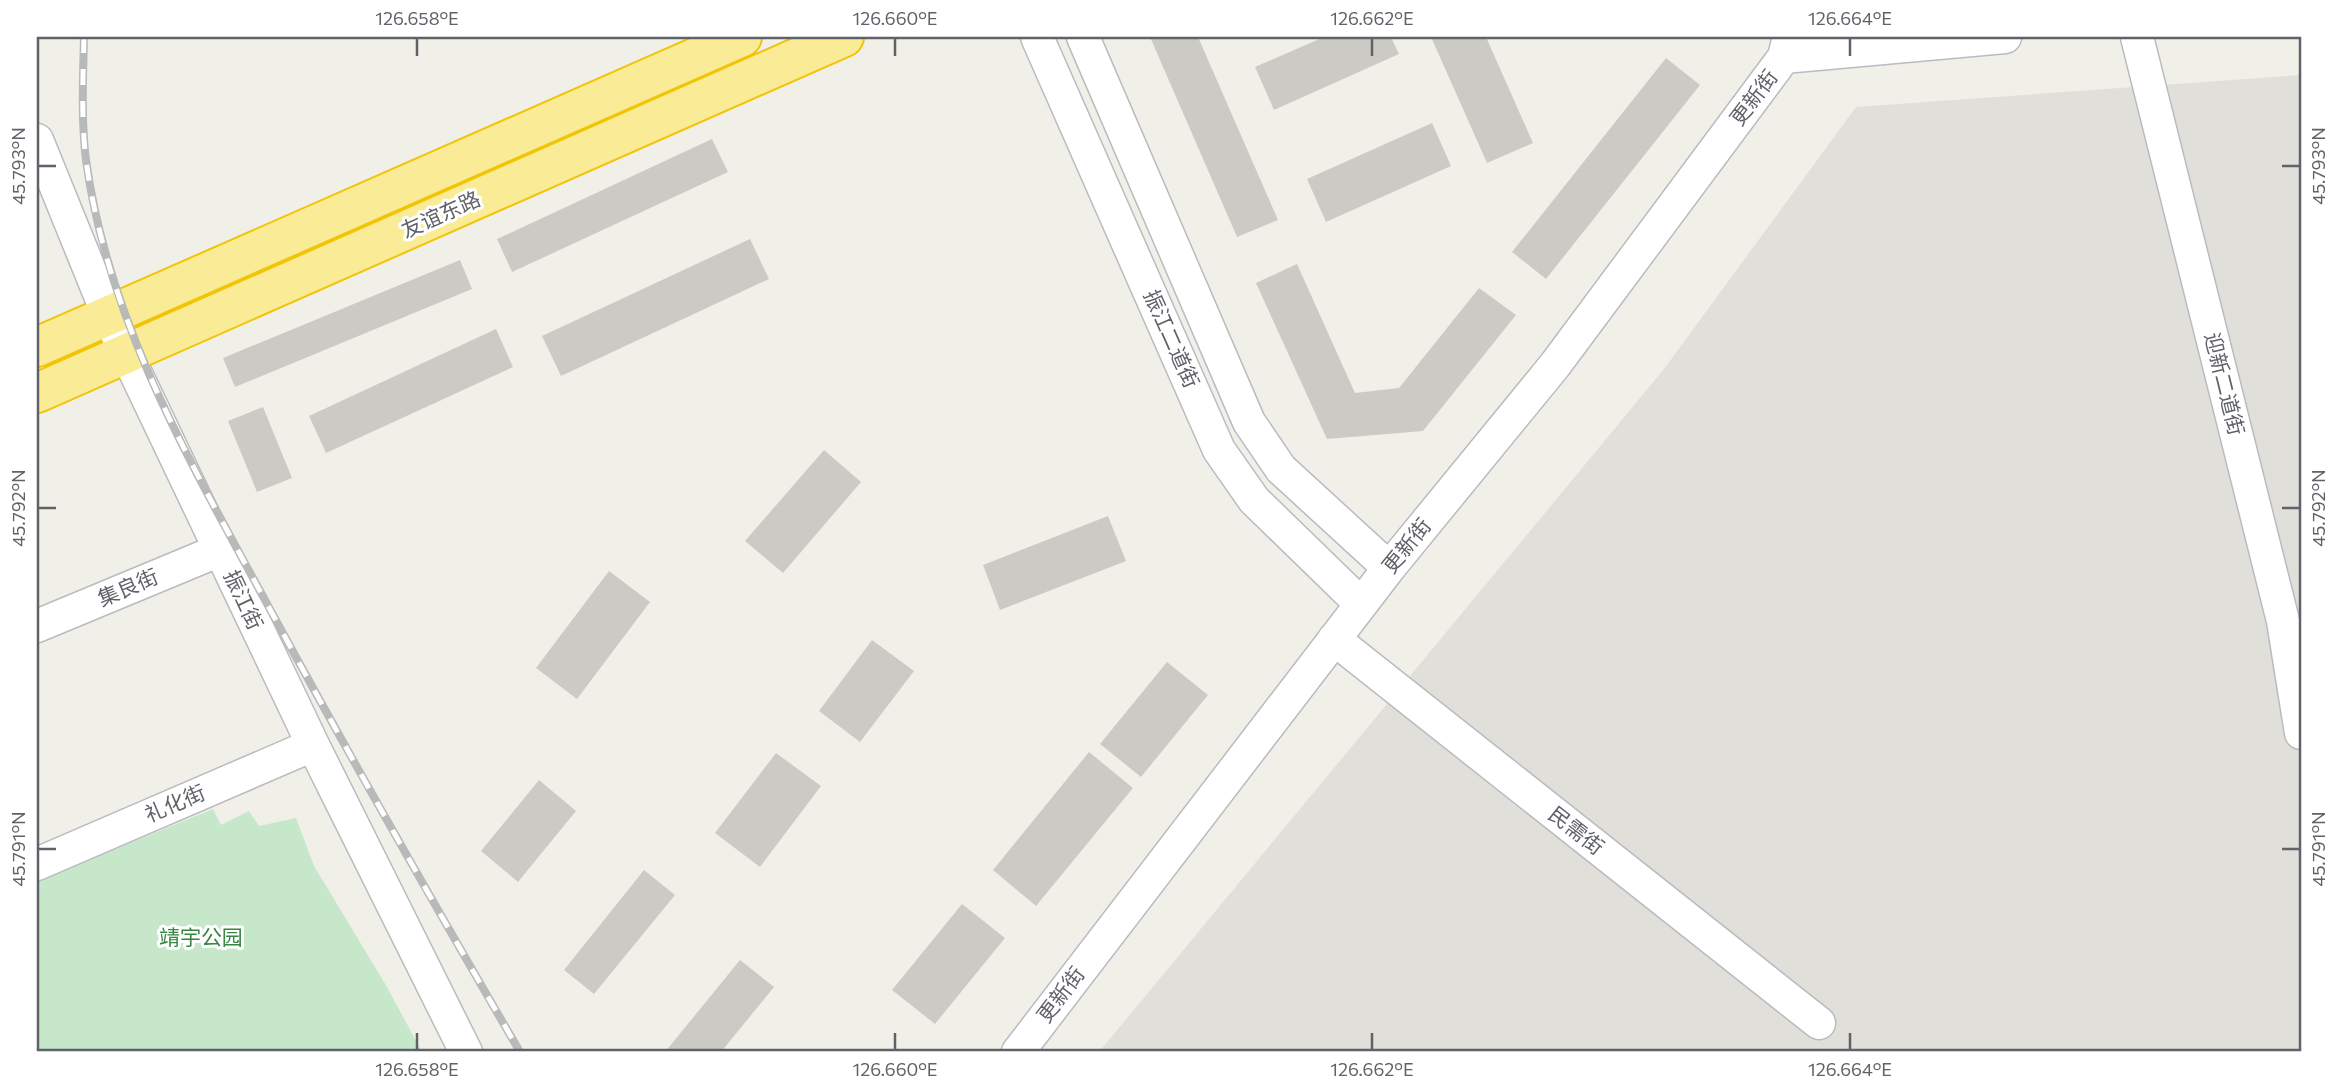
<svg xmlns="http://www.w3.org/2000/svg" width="2338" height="1089" font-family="Commissioner,'Noto Sans SC',sans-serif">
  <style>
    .industrial { fill: #e0dfda }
    .green { fill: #c6e7ca }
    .building { fill: #cccac5 }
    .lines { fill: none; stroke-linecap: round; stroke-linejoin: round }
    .secondary-casing { stroke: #b9bbc1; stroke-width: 35 }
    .highway-casing { stroke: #f1c407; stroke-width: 42 }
    .secondary { stroke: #fff; stroke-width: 32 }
    .highway { stroke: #faec96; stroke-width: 38 }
    .rail-casing { stroke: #b8b9b9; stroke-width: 8 }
    .rail { stroke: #fff; stroke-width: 5; stroke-dasharray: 16; stroke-linecap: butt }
    .ticks { fill: none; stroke: #5f6268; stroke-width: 2.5 }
    .labels { text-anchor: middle; stroke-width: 6; stroke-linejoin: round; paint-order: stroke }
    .street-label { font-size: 21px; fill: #5f6268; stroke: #fff }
    .park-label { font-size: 21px; fill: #388545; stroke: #fff }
    .neatline { fill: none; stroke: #5f6268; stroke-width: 2.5 }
    .ticks-label { font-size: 18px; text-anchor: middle; fill: #5f6268 }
  </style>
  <rect width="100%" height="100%" fill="#f1f0e8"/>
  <path class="industrial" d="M2301 75V1052H1099L1664 369 1856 107Z"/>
  <path class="green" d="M213 809 221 825 249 811 259 826 296 818 314 866 387 987 422 1052H37V881Z"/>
  <path class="building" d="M1150 37H1198L1278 220 1237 237Z
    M1324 37H1391L1399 54 1274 110 1255 67Z
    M1431 37H1486L1533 143 1487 163Z
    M1666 58 1700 85 1546 279 1512 252Z
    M1432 123 1451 166 1326 222 1307 179Z
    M712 139 728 172 512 272 497 239Z
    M750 239 769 279 561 376 542 336Z
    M460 260 472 289 235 387 223 358Z
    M1297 264 1355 393 1399 388 1479 288 1516 315 1423 431 1327 439 1256 283Z
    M496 329 513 367 326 453 309 416Z
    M263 407 292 478 257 492 228 421Z
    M824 450 861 482 783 573 745 541Z
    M1108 516 1126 561 1000 610 983 565Z
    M609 571 650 602 577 699 536 668Z
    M872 640 914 671 860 742 819 711Z
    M1167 662 1208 695 1141 777 1100 744Z
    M1089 752 1133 788 1036 906 993 870Z
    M776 753 821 786 760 867 715 833Z
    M539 780 576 811 518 882 481 851Z
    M644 870 675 895 594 994 564 970Z
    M962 904 1005 938 935 1024 892 990Z
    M740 960 774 987 721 1052H665Z"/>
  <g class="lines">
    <g class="secondary-casing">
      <path id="secondary" d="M1037 37 1219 450 1254 500 1361 604
        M1083 37 1249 422 1281 469 1389 568
        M2137 37 2283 621 2301 733
        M1784 57 2005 37
        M37 140 108 315 313 745 466 1052
        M37 626 220 550
        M1334 639 1819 1023
        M37 864 313 745
        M1018 1052 1389 568 1555 365 1784 57 1789 37"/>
    </g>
    <g class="highway-casing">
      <path id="highway" d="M37 347 742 37
        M37 393 844 37"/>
    </g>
    <use href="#secondary" class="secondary"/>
    <use href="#highway" class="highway"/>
    <g class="rail-casing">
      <path id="rail" d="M84 37C83 78 81 120 86 160 109 330 199 477 279 626 357 769 438 911 520 1052"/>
    </g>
    <use href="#rail" class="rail"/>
  </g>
  <path class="ticks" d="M417 38V56M895 38V56M1372 38V56M1850 38V56M38 166H56M2282 166H2300M38 508H56M2282 508H2300M38 849H56M2282 849H2300M417 1033V1050M895 1033V1050M1372 1033V1050M1850 1033V1050"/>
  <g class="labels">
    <g class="street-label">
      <text transform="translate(1754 98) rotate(-53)" y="7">更新街</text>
      <text transform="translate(441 215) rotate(-24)" y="7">友谊东路</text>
      <text transform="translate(1171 339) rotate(66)" y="7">振江二道街</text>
      <text transform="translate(2224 384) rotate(76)" y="7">迎新二道街</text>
      <text transform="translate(1407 546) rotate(-51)" y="7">更新街</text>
      <text transform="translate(128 588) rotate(-23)" y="7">集良街</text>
      <text transform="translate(243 600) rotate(65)" y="7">振江街</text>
      <text transform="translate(175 804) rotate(-23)" y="7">礼化街</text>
      <text transform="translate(1576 831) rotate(38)" y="7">民需街</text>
      <text transform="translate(1061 995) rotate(-53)" y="7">更新街</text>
    </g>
    <g class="park-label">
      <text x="201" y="945">靖宇公园</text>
    </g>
  </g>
  <rect width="2338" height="1089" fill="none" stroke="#ffffff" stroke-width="77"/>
  <rect x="38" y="38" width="2262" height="1012" class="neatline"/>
  <g class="ticks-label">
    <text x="417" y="25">126.658°E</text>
    <text x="895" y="25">126.660°E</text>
    <text x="1372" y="25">126.662°E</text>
    <text x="1850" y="25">126.664°E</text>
    <text transform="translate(19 166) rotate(-90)" y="6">45.793°N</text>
    <text transform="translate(2319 166) rotate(-90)" y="6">45.793°N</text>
    <text transform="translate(19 508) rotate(-90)" y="6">45.792°N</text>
    <text transform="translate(2319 508) rotate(-90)" y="6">45.792°N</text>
    <text transform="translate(19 849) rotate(-90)" y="6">45.791°N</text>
    <text transform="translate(2319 849) rotate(-90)" y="6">45.791°N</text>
    <text x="417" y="1076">126.658°E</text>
    <text x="895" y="1076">126.660°E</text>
    <text x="1372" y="1076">126.662°E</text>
    <text x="1850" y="1076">126.664°E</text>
  </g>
</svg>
